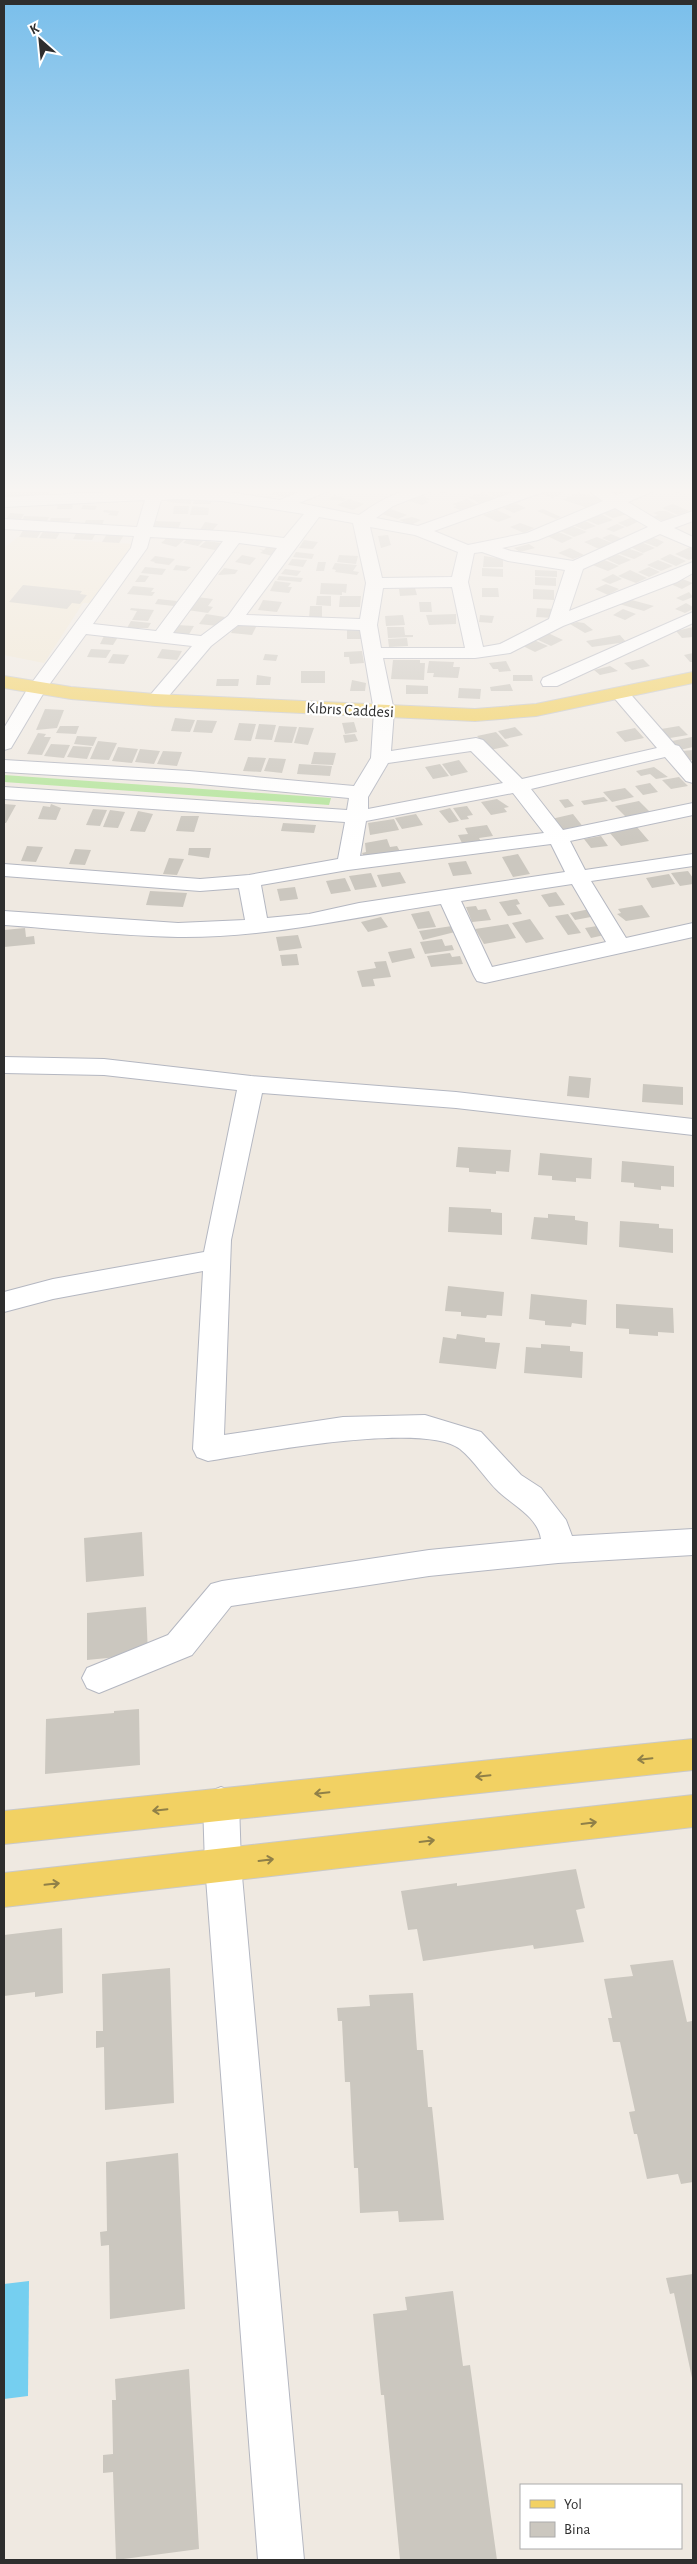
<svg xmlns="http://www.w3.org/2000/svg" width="697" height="2564" font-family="'Alegreya Sans',sans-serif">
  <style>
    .education { fill: #f0e6d1 }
    .green { fill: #b6e59e }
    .water { fill: #75cff0 }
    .building { fill: #cbc7bf }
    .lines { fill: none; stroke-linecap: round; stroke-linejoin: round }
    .minor-casing { stroke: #b4b7c1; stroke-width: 2 }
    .major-casing { stroke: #c9c9c9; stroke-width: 2 }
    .minor { fill: #fff; fill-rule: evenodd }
    .major { fill: #f2d163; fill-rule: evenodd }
    .oneway { stroke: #908048 }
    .labels { text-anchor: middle; stroke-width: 4.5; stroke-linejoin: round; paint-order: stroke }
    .far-street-label { font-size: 16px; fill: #2e2e2e; stroke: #fff }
  </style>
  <rect width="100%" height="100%" fill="#efe9e1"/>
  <path class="education" d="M18 537 134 544 90 603H83L44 663 4 655V548Z"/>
  <path class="green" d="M4 775 331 798 329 805 4 782Z"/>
  <path class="water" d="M29 2281 28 2396 4 2399V2284Z"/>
  <path class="building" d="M281 487H286L283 489 299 493 292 499 271 494Z
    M390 487H403L408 489 402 493 388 488Z
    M443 487H450L455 490 442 494 434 490Z
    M496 487 507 492 501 488 524 489 497 498 484 491Z
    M603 487H630L616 493Z
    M664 487H691L677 493Z
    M549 488 563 493 553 498 539 493Z
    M32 489 50 490V496H22L23 492Z
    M6 492H21L19 496H5Z
    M483 492 496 499 481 504 468 497Z
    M578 492 603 500 588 508 563 500Z
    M334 495 347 499 343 501 328 499Z
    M420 495 430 499 426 501 429 502 422 505 406 500Z
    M168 497 192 498 191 504 167 502Z
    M195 498H212L211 504H193Z
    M349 499 364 504 353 510 337 505Z
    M467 499 478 505 460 510 453 507 457 506 452 504Z
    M58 503H73L72 509H57Z
    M515 503 526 508 514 513 503 508Z
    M673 504 689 511 678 515 662 508Z
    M83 505 97 506 95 510 81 509Z
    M174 506H189L188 514H173Z
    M192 506 209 508 208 515H190Z
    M614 508 627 514 613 518 600 512Z
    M391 509 407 515 398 519 382 514Z
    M543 509 561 517 556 519 537 511Z
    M104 510 119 511 117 516 108 515 110 513 103 512Z
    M497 510 512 517 498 522 483 515Z
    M659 511H666L677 516 663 521 653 517 658 515 653 513Z
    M10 513 24 514 20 521 6 520Z
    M599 513 613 520 598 525 584 519Z
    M24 516 49 517 46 523 22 522Z
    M412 517 421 520 411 525 399 520Z
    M51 518H71L68 524 49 523Z
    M630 518 639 521 627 527 618 523Z
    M86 520H104L102 525H84Z
    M583 520 596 526 585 530 572 525Z
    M154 521 181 522 178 529 150 528Z
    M205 522 218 524 212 531 200 530Z
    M520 523 534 528 524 533 510 527Z
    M617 524 625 527 614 532 606 529Z
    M570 525 587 532 574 537 558 530Z
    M24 529 42 530 37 538 19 537Z
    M44 530 61 531 56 539 39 538Z
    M556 531 573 538 562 543 545 535Z
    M77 532 96 533 92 540 73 539Z
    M107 534 124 535 119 543 102 542Z
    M611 534 623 539 613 543 602 538Z
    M388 535 391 545 381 548 378 536Z
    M169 536 185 539 176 547 161 543Z
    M597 537 612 543 599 549 584 542Z
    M652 537 664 542 657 547 643 542Z
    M188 538 203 541 198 546 183 543Z
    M304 540 318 542 313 549 299 548Z
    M206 541 222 543 215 550 199 547Z
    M641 542 655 548 643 553 630 547Z
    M529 544 535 548 520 552 514 548Z
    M267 546 280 549 273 556 260 553 263 551 259 549 264 550Z
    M690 547 693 549V558L689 560 675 554Z
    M570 548 584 555 573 559 558 553Z
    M627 548 644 554 634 559 617 553Z
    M296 552 314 554 312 559 293 557Z
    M615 553 631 560 619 565 604 558Z
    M670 554 686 561 676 566 660 559Z
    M242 555 256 558 250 565 235 562Z
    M339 555 358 556 356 564 337 562Z
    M155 556 175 559 169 565 154 563 155 562 150 561Z
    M484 556 503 559V567H483Z
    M292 559 307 560 303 567 288 565Z
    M602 559 619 566 608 571 590 564Z
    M658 560 673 566 661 571 647 565Z
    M318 562H326L324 571H316Z
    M335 563 357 565 353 571 359 572 357 575 335 572 336 570 332 569Z
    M176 565 191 567 186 571 173 570Z
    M145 567 166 569 162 575 141 573Z
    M649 567 660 572 649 577 638 572Z
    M224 568 238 570 235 574 218 575Z
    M482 568 503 569V577L482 576Z
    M285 569 301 571 297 576 281 574Z
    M535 570 557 571V577L535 576Z
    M630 570 647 578 636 583 618 576Z
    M613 574 622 579 610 584 601 580Z
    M140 575 149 576 145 582H135Z
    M279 576 303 578 301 582 277 580Z
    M535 577 556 578V586L535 585Z
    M677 577 693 583 682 589 666 582Z
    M275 581 291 583 288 587H292L289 593 270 591Z
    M321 583 347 584 346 593 342 592V595L320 594Z
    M606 584 619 589 608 595 595 589Z
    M23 585 82 591 80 594 87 595 80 604 72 603 67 609 9 602Z
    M133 586 154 588 151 592H155L152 596 127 594Z
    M415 588 417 595 400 596 399 589Z
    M482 588H498L499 597H482Z
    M533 589 554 590V600L533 599Z
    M689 592 693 597 683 601 676 598Z
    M317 596H331V606L316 605Z
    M340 596H361L360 607H339Z
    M197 597 213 599 208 606 213 607 208 613 187 610Z
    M158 599 177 601 174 606 155 604Z
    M628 599 654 606 644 611 619 604Z
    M263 600 282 602 277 612 258 610Z
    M419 602H431L432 612H420Z
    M686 603 693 607V609L685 613 675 609Z
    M310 606H322V618H309Z
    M131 608 154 610 148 621 132 620 137 611 130 610Z
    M537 608 555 609 554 618 536 617Z
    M623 609 636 614 625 620 613 615Z
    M206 614 225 617 218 626 199 624Z
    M456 614V624L429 625 426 615Z
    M403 615 405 625 386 626 385 616Z
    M480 615 494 616 492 623 479 622Z
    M131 621 151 623 148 628H127Z
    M577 622 584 623 593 630 585 633 570 624Z
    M236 623 257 625 252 635 231 633Z
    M177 625 194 626 188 636 171 635Z
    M347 627H361L362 639H347Z
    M387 627H404L405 635H413V637L388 638Z
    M693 627V637L682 638 676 631Z
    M548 633 563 640 551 646 536 639Z
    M620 635 626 642 592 647 586 641Z
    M104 636 118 637 113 645 100 644Z
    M407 638 408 646 389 647 388 639Z
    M534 640 548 646 535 652 521 645Z
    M91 649 111 650 106 658 87 657Z
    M162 649 182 651 177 660 157 658Z
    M362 651 364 663 350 664 349 657H344V652Z
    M693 653V662H690L684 655Z
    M113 654 129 655 124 664 108 663Z
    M265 654 278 655 276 661 263 660Z
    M643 659 650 666 632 670 624 663Z
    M393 660H420V663H425L424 680 391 679Z
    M429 661 454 662 453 667H460L458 678 433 677 434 673H427Z
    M506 661 511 671 499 672 498 669H493L489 663Z
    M610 666 618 671 600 675 594 670Z
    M301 671H325V683H301Z
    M257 675 271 677 270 685H256Z
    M513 675H532L533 681H513Z
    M217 679H239L238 686H216Z
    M352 680 366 683 365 691H350Z
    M510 684 513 691H491L490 687Z
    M406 685 428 686V694H406Z
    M459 688 481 689 480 699 458 698Z
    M45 709 64 710 57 728 36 730Z
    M175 718 195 720 190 732 171 731Z
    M197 720 217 721 212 733 193 732Z
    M354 722 357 732 345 734 342 723Z
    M239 723 256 724 251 741 234 740Z
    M259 724 276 725 272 740 255 739Z
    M60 726H79L76 734 56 733Z
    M279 726 297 727 292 743 274 742Z
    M679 726 688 735 670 738 661 729Z
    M299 727 314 728 308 745 294 743Z
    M515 727 523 735 505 739 498 731Z
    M635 728 644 738 625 742 616 732Z
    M496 732 509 746 490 750 477 736Z
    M38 733 46 734 44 737H51L42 755 27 754Z
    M355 734 358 741 345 743 343 735Z
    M77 736 97 737 93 746 74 744Z
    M692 737 693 747 680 750 672 741Z
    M98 741 117 743 109 760 90 759Z
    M51 744 70 745 64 758 44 756Z
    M73 746 92 747 87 759 67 757Z
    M118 747 138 749 132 763 112 761Z
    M140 749 160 751 154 764 135 762Z
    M693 750V760H689L682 751Z
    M163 751 182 752 177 766 157 764Z
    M314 752 336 753 333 765 311 764Z
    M248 757 266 758 261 772 243 771Z
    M269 758 286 759 282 773 264 771Z
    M459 760 468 772 451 776 442 764Z
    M299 764 332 766 330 776 297 774Z
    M440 764 449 776 433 779 425 767Z
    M654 767 668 777 656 779 650 774 641 776 636 771Z
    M679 777 688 786 671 789 662 780Z
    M650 783 658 792 643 795 635 786Z
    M625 788 634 797 612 802 603 792Z
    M604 797 608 801 584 805 581 801Z
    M497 799 509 807 504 808 507 812 491 815 481 802Z
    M568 799 574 806 565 808 559 800Z
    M639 801 652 814 628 819 615 806Z
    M4 804 16 805 6 823H4Z
    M51 804 61 808 56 820 38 819 43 806 50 807Z
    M467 806 473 815 467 816 469 819 461 820 453 808Z
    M450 808 459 821 449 823 439 811Z
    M93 809 107 810 100 826 86 825Z
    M110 810 125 812 118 828 103 827Z
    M138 811 153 814 145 832 130 831Z
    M416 814 423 825 402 829 395 818Z
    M573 814 584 828 558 833 547 820Z
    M181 816H199L194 832 176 831Z
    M394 819 399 830 370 835 368 823Z
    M283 823 316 825 314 833 281 831Z
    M487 825 493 836 479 838 482 843 463 845 458 835 468 834 465 828Z
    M637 827 649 841 621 846 609 832Z
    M601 836 608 846 591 848 584 839Z
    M387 839 390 847 397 846 402 855 366 860 362 853 366 852 365 843Z
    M27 846 43 847 36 862 21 861Z
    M189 848H211L209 858 188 855Z
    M75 849 91 850 85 865 69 864Z
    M518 854 530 874 513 877 502 857Z
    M169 858 184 859 177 875 163 874Z
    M466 861 472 874 453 876 448 863Z
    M688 871 693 878V884L680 886 671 873Z
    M400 872 406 883 382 887 377 875Z
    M371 873 377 887 355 890 349 876Z
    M669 874 675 884 652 888 646 878Z
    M345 878 351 891 331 894 326 881Z
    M295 887 298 899 280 901 277 889Z
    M150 891 187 893 183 907 146 905Z
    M556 892 565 905 549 907 541 895Z
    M517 899 520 904 516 905 522 914 508 916 499 902Z
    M642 905 650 917 626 921 617 914 621 913 618 909Z
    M476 906 478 910 486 909 491 920 472 922 466 907Z
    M590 909 596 916 575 920 570 913Z
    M429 911 436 927 418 929 411 914Z
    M568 914 581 933 568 935 555 916Z
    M381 917 388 927 368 932 361 922Z
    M530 919 544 939 526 943 512 923Z
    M508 924 516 938 484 944 475 929Z
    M603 925 609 934 591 938 585 928Z
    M452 926 455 932 423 940 419 931Z
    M25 928 26 937 34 936 35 944 4 947V930Z
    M298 935 302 948 279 951 276 937Z
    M442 939 445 946 452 945 454 950 425 954 420 942Z
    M411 948 415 958 392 963 388 952Z
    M450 953 452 957 460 956 463 964 431 967 427 956Z
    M297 954 299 965 282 966 280 955Z
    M386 961 391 977 373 979 375 986 362 987 357 971 376 968 374 962Z
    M569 1076 591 1078 589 1098 567 1096Z
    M643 1084 683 1087V1105L642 1102Z
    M458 1147 511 1150 509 1172 496 1171V1174L469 1172V1168L456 1167Z
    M540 1153 592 1158 591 1179 576 1178V1182L552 1180V1176L538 1175Z
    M622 1161 674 1166V1187L661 1186V1190L634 1187V1183L621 1182Z
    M449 1207 491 1209V1212L502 1213V1235L448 1232Z
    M548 1214 575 1216V1220L588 1222 587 1245 531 1239 534 1217 548 1218Z
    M620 1221 659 1224V1228L673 1229V1253L619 1247Z
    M448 1286 504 1292 502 1316 487 1315 486 1318 461 1316V1312L445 1311Z
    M531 1294 587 1300 586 1325 572 1323 571 1327 545 1325V1321L529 1319Z
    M616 1304 673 1308 674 1333 658 1332V1336L629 1334V1329L616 1328Z
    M457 1334 485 1338V1342L500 1343 496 1369 439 1363 443 1337 456 1339Z
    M541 1344 570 1346V1351L583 1352 582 1378 524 1373 526 1347 541 1348Z
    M142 1532 144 1576 86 1582 84 1538Z
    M146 1607 148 1654 87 1660V1613Z
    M139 1709 140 1765 45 1774 46 1719 114 1713V1711Z
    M576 1869 585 1908 576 1910 584 1942 534 1949 533 1945 423 1961 417 1929 408 1930 401 1891 457 1883V1886Z
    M62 1928 63 1993 35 1997V1992L4 1996V1935Z
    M673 1960 687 2022 692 2021 693 2025V2182L681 2184 678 2174 647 2179 637 2134H634L629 2112 635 2111 620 2042H613L608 2018H612L604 1979 633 1976 630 1965Z
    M170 1968 174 2103 105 2110 104 2047 96 2048V2031H103L102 1974Z
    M413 1993 417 2050H423L428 2107H432L444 2220 399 2222 398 2211 360 2213 358 2168H354L350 2082H345L342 2021H338L337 2008 370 2006 369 1995Z
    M178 2153 185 2309 110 2319 109 2245 101 2246 100 2232 107 2231 106 2162Z
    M693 2274V2378H692L674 2293 670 2294 666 2278Z
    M453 2291 463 2366 470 2365 497 2560H400L384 2395H381L373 2314 407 2310 405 2297Z
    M189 2369 199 2549 116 2560 113 2472 103 2473V2455L113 2454 112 2400H116L115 2379Z"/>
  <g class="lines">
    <g class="minor-casing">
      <path id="minor" d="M311 487H333L331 490 299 503 359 515C385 497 404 487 436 487L434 490 393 506 376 518 418 526 528 487H551L549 490 434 531 468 545 527 533 603 501 583 487H602L617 495 636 487H658L656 490 628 502 661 522 693 511V521L674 528 693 537V548L660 534 583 569 569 611 693 562V573L677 582 563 626 510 653 475 658H383L394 711 391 751 476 738 483 740 522 779 657 748 610 693 612 689H626L675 745 679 746 693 765V783L686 781 665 757 531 789 563 830 693 803V815L570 841 585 870 693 854V866L591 881 626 938 693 923V937L485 983 477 981 474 976 441 904C354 917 267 938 178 937 120 936 61 929 4 925V911L178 923 245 920 239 888 200 891 4 876V864L200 879 249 875 338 859 345 822 4 799V787L347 810 349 798 189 783 4 772V760L189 771 354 786 371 758 374 711 360 630 238 625 211 646 162 704H148L146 700 192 646 86 634 46 689 11 748 4 750V728L28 688 131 548 134 536 4 529V519L137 527 145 500 4 507V497L177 489 222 491 280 500ZM177 499 222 501 304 514 284 538 235 532 153 527 161 500ZM615 508 648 527 573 561 511 551 502 548 538 540ZM319 517 353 523 366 583 360 619 246 615ZM370 527 415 535 458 552 452 577 382 578ZM150 537 223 541 156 631 93 624 147 548ZM239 543 277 548 228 616 201 636 173 633ZM482 552 508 561 565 570 549 619 500 644 483 647 468 582 474 553ZM452 587 465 648H381L377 625 383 588ZM471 751 503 783 368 809V797L388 763ZM513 793 544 833 360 856 366 821ZM551 844 565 872 359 903 309 914 267 918 261 885 348 870ZM572 884 606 942 492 967 461 901Z
        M693 612V623L557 686H543L541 682 543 678Z
        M4 1057 104 1059 251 1076 456 1092 693 1119V1135L456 1108 262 1093 231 1240 224 1435 343 1417 425 1415 481 1432 521 1475 541 1488 566 1520 572 1536 693 1529V1555L558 1563 429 1576 231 1606 192 1655 99 1693 87 1688 82 1678 87 1668 168 1635 211 1584 222 1581 429 1550 541 1539C538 1517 513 1505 499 1492 485 1479 475 1461 460 1449 424 1421 257 1453 208 1461L197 1457 193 1449 203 1271 53 1299 4 1312V1292L53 1279 204 1252 237 1090 104 1075 4 1073Z
        M221 1787 233 1792 239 1803 241 1865 304 2560H258L205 1865 203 1803 209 1792Z"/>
    </g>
    <g class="major-casing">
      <path id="major" d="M693 672V683L536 716 475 721 155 706 71 699 4 688V676L71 687 155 694 475 709 536 704Z
        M693 1739V1770L4 1844V1811Z
        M693 1795V1827L4 1907V1873Z"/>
    </g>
    <use href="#minor" class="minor"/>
    <use href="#major" class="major"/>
  </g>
  <defs><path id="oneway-shaft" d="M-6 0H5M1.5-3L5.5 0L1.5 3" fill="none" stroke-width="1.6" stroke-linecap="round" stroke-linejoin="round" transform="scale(1.25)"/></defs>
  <g class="oneway">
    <use href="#oneway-shaft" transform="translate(645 1759) rotate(174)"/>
    <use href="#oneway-shaft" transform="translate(483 1776) rotate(174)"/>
    <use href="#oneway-shaft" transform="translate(322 1793) rotate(174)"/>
    <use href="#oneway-shaft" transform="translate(160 1810) rotate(174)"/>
    <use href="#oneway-shaft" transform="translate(589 1823) rotate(-7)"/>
    <use href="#oneway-shaft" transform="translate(427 1841) rotate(-7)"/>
    <use href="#oneway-shaft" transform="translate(266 1860) rotate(-7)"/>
    <use href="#oneway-shaft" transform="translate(52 1884) rotate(-6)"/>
  </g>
  <linearGradient id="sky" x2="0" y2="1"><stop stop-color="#7abfeb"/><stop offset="0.58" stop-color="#f8f5f2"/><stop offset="1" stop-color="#f8f5f2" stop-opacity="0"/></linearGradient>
  <rect width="697" height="846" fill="url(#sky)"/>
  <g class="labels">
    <g class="far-street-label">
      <text transform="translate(350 709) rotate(3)" y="6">Kıbrıs Caddesi</text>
    </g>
  </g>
  <rect width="697" height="2564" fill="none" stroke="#2e2e2e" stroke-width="10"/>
  <rect x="520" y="2484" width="162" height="65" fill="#ffffff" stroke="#ababab"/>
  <rect x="530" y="2500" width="25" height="8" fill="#f2d163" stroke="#ababab"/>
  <text x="564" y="2509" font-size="15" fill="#2e2e2e">Yol</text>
  <rect x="530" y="2522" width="25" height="15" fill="#cbc7bf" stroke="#ababab"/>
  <text x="564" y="2534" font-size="15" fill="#2e2e2e">Bina</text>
  <g transform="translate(40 40) rotate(333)" stroke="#ffffff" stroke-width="4" paint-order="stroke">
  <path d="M0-4L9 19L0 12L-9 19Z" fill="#2e2e2e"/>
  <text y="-8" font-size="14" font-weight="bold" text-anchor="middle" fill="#2e2e2e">K</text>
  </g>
</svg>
